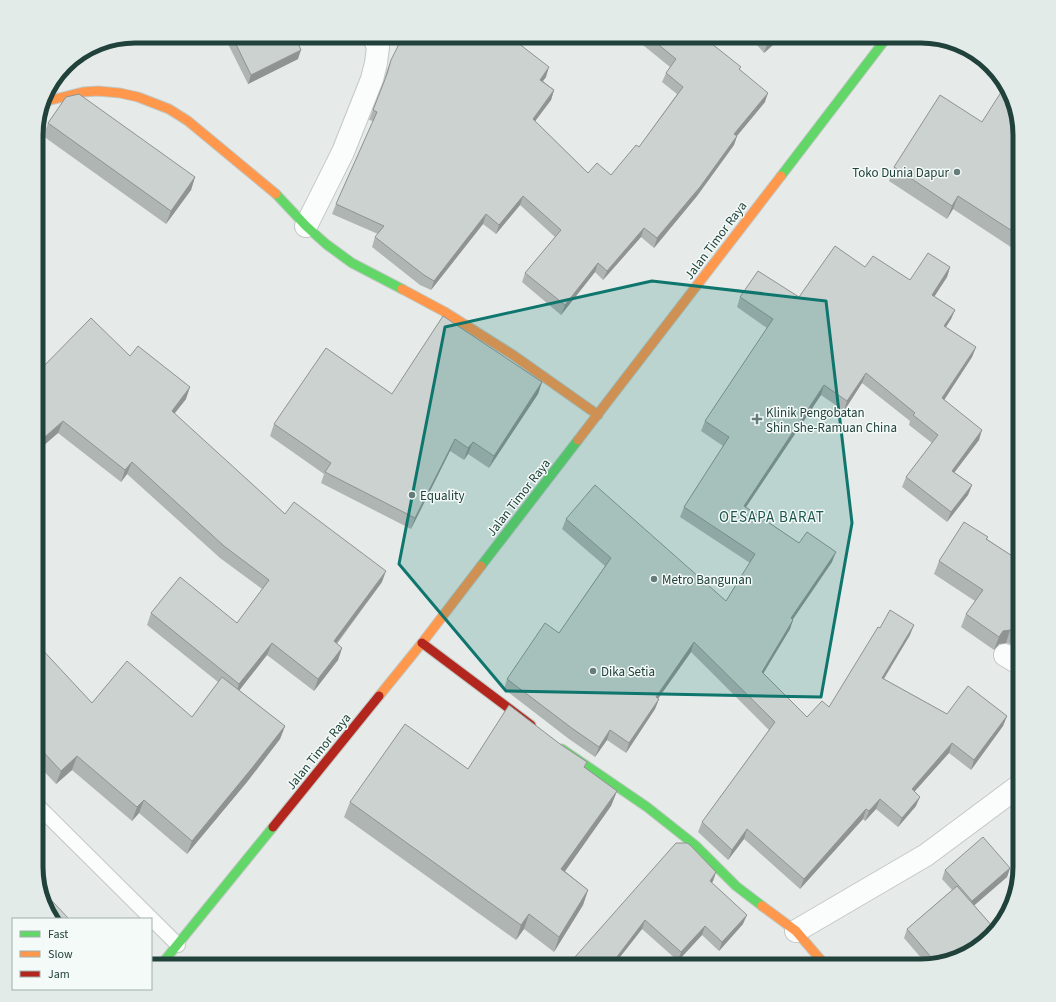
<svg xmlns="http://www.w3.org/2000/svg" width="1056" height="1002" font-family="'Source Sans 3',sans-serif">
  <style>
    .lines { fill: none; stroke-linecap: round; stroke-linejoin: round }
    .lane-casing { stroke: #c3c8c6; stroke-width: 16 }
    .street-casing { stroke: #c3c8c6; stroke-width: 24 }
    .fast-casing { stroke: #c1c9c6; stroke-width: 11 }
    .slow-casing { stroke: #c1c9c6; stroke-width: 11 }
    .jam-casing { stroke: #c1c9c6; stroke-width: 11 }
    .lane { stroke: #fbfcfc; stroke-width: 14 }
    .street { stroke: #fbfcfc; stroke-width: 22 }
    .fast { stroke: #63d668; stroke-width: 9 }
    .slow { stroke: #ff974d; stroke-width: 9 }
    .jam { stroke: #b3261e; stroke-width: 9 }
    .wall { fill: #afb5b3 }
    .shaded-wall { fill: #8f9392 }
    .building { fill: #ccd2d0; stroke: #8f9392 }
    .marked { fill: #0f766e; fill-opacity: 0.2; stroke: #0f766e; stroke-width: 3; stroke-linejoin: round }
    .poi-dot { fill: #667c78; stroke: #f4faf7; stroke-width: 1.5 }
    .labels { text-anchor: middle; stroke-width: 3; stroke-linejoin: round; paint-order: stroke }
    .poi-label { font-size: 13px; fill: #21413b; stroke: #f4faf7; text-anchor: start }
    .street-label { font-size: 13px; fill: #21413b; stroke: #f4faf7 }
    .quarter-label { font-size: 15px; letter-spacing: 1px; fill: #1b554b; stroke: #f4faf7 }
    .rim { fill: none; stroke: #21413b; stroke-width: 5 }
  </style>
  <rect width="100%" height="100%" fill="#e6ebe9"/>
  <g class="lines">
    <g class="lane-casing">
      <path id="lane" d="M36 804 178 945"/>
    </g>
    <g class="street-casing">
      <path id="street" d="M306 226 343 152 372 79 376 63 378 47 373 36
        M1005 655 1020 664
        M796 931 926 855 1020 785"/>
    </g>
    <g class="fast-casing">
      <path id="fast" d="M781 176 888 36
        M276 194 306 226 326 244 352 263 402 289
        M481 566 578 440
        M562 749 647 807 695 845 736 886 762 906
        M160 966 273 827"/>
    </g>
    <g class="slow-casing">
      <path id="slow" d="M43 102 83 92 98 91 120 93 138 97 169 109 188 121 276 194
        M402 289 445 312 513 355 598 415
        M578 440 781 176
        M379 696 422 643 481 566
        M762 906 796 931 826 966"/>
    </g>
    <g class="jam-casing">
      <path id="jam" d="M422 643 531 725
        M273 827 379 696"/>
    </g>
    <use href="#lane" class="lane"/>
    <use href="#street" class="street"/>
    <use href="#fast" class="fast"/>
    <use href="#slow" class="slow"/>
    <use href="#jam" class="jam"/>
  </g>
  <path class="wall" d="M224 36H295L298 59 248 84Z
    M640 36H702L740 70 765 102 737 136 734 145 697 196 654 248 641 237 603 280 595 272 561 315 522 282 525 273 555 237 520 205 496 234 483 224 431 290 420 285 372 247 375 237 378 234 332 214 336 204 373 121 369 120 384 81 387 70 391 60 546 77 543 81 554 90 551 100 535 121 588 173 611 175 639 147 677 94 662 82 666 73 670 67 638 41Z
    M749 36H783L764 53Z
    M982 122 1020 128V253L953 209 947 219 889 181 894 167Z
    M48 123 195 177 191 190 166 224 43 136Z
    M865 267 910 280 950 267 947 277 934 296 955 310 951 319 946 327 976 347 972 357 944 400 979 440 954 472 972 485 968 495 947 522 902 487 906 477 932 443 909 425 910 421 862 383 844 411 821 395 746 507 799 543 832 562 793 619 790 629 763 674 807 717 829 707 910 635 884 679 947 714 1007 716 1003 726 971 770 949 753 914 791 916 806 898 827 876 809 865 821 863 819 800 889 744 839 728 860 698 832 702 822 769 730 691 652 658 699H659L655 709 626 753 607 740 595 757 569 739 504 689 507 679 559 633 605 566 562 529 566 519 726 601 750 563 680 517 684 507 723 446 701 431 705 421 767 328 737 307 740 297H799Z
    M1020 272V291L1014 287Z
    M130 356 186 399 174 414 285 514 382 582 337 644 342 648 338 660 314 691 267 655 239 690 285 726 280 739 247 782 187 854 139 813 132 821 72 770 56 784 36 763V647L92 703 192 717 218 682 147 625 151 613 237 623 262 589 220 558 127 474 121 482 58 433 36 452V374Z
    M542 382 538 394 489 468 468 454 464 460 450 451 411 529 321 483 324 474 270 436 274 424 392 394Z
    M988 537 987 539 1020 561V649L1011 644 1006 643 999 644 994 650 961 627 966 614 975 601 934 574 939 561Z
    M560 744 587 762 585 768 617 791 611 806 565 871 588 890 583 905 554 952 524 929 516 940 344 817 350 802Z
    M1010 868 1007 877 974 905 993 927 990 936 959 958 928 966 904 938 907 929 952 890 942 879 945 870Z
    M716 872 713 881 712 883 743 924 719 951 702 935 678 961 642 929 613 966H572L575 957Z"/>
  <path class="shaded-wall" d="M776 36H783L764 53 767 45Z
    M301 50 298 59 248 84 251 75Z
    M549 67 546 77 537 89 540 80Z
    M554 90 551 100 530 128 533 119Z
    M768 93 765 102 731 143 734 134Z
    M737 136 734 145 697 196 654 248 657 238Z
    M195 177 191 190 166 224 171 211Z
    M523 196 520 205 496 234 499 225Z
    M958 196 953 209 947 219 952 206Z
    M486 214 483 224 431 290 434 281Z
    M644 228 641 237 603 280 607 271Z
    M598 263 595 272 561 315 565 305Z
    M950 267 947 277 929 305 932 295Z
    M955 310 951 319 940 336 944 326Z
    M976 347 972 357 939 408 942 398Z
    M866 373 862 383 844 411 847 401Z
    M542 382 538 394 489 468 494 456Z
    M824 385 821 395 740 516 744 506Z
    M190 387 186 399 167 423 172 411Z
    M63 421 58 433 36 452V446L37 444Z
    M982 430 979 440 948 481 952 471Z
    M455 439 450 451 411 529 415 518Z
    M473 442 468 454 464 460 468 448Z
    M132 462 127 474 121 482 125 470Z
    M972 485 968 495 947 522 951 512Z
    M836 552 832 562 787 628 791 618Z
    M386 571 382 582 329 653 334 641Z
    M793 620 790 629 758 682 762 672Z
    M914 625 910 635 878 688 882 678Z
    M1010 630 1006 643 999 644 994 650 999 637 1003 631Z
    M694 642 691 652 652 707 656 697Z
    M272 643 267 655 235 696 239 684Z
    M342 648 338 660 314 691 318 679Z
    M659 699 655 709 626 753 629 743Z
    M1007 716 1003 726 971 770 974 760Z
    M285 726 280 739 247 782 187 854 192 841Z
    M610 730 607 740 595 757 599 747Z
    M952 743 949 753 908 799 912 789Z
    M77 756 72 770 56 784 61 771Z
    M617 791 611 806 556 884 561 869Z
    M920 797 916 806 898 827 902 818Z
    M880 799 876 809 865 821 869 811Z
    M144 800 139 813 132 821 137 807Z
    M866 809 863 819 800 889 804 879Z
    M747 829 744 839 728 860 732 850Z
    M1010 868 1007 877 969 910 972 901Z
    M716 872 713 881 706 890 710 881Z
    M588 890 583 905 554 952 559 937Z
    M529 914 524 929 516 940 521 925Z
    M747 915 743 924 719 951 722 942Z
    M645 920 642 929 613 966H610Z
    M705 926 702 935 678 961 681 952Z
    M993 927 990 936 978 946 959 958 955 959Z"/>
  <path class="building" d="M232 36H295L301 50 251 75Z
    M403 36H509L549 67 540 80 554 90 533 119 588 173 597 163 611 175 636 145 639 147 683 87 666 73 676 59 648 36H702L741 67 739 69 768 93 734 134 737 136 700 187 657 238 644 228 607 271 598 263 565 305 525 273 561 230 523 196 499 225 486 214 434 281 424 275 375 237 384 226 336 204 377 112 373 110 387 74 391 60Z
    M759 36H776L767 45Z
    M1005 86 1012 97 1020 128V236L958 196 952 206 894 167 940 95 982 122Z
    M79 94 195 177 171 211 48 123 66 97Z
    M835 246 865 267 873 256 910 280 928 253 950 267 932 295 955 310 944 326 976 347 942 398 982 430 952 471 972 485 951 512 906 477 938 435 913 415 915 413 866 373 847 401 824 385 744 506 799 543 807 532 836 552 791 618 793 620 762 672 807 717 822 701 829 707 878 627 880 628 890 610 914 625 882 678 947 714 968 686 1007 716 974 760 952 743 912 789 920 797 902 818 880 799 869 811 866 809 804 879 747 829 732 850 702 822 775 722 694 642 656 697 659 699 629 743 610 730 599 747 573 729 507 679 545 623 559 633 611 558 566 519 595 485 726 601 755 554 684 507 729 437 705 421 773 319 740 297 758 271 799 297Z
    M443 316 542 382 494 456 473 442 468 448 455 439 415 518 325 472 331 463 274 424 326 348 392 394Z
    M91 318 130 356 138 346 190 387 172 411 285 514 294 502 386 571 334 641 342 648 318 679 272 643 239 684 151 613 180 577 237 623 269 580 224 546 132 462 125 470 63 421 37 444 36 443V374Z
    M964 522 988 537 986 539 1020 561V634L1016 631 1010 630 1003 631 999 637 966 614 983 590 939 561Z
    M38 645 92 703 127 661 192 717 222 677 285 726 252 768 192 841 144 800 137 807 77 756 61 771 36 744V647Z
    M509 705 560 744 587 762 584 767 617 791 561 869 588 890 559 937 529 914 521 925 350 802 405 724 468 769Z
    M983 837 1010 868 972 901 945 870Z
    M676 843H687L690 845 716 872 710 881 747 915 722 942 705 926 681 952 645 920 610 966H586L575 957Z
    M957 886 993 927 955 959 937 964 907 929Z
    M40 888 69 919H53L44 905Z"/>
  <path class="marked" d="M652 281 826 301 852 523 821 697 506 691 399 564 445 327Z"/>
  <g class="poi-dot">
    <circle cx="957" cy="172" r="4"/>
    <path d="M755 413h4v4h4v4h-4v4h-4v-4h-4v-4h4z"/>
    <circle cx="412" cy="495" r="4"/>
    <circle cx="654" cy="579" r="4"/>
    <circle cx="593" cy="671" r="4"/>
  </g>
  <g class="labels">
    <g class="poi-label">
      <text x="949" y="177" text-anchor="end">Toko Dunia Dapur</text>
      <text x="766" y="417">Klinik Pengobatan<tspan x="766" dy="15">Shin She-Ramuan China</tspan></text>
      <text x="420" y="500">Equality</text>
      <text x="662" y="584">Metro Bangunan</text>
      <text x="601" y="676">Dika Setia</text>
    </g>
    <g class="street-label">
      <text transform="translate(715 240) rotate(-53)" y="5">Jalan Timor Raya</text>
      <text transform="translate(518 497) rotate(-52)" y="5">Jalan Timor Raya</text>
      <text transform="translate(318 751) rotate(-51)" y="5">Jalan Timor Raya</text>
    </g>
    <g class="quarter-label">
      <text x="772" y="522">OESAPA BARAT</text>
    </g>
  </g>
  <path d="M0 0H1056V1002H0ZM135 43H921A92 92 0 0 1 1013 135V867A92 92 0 0 1 921 959H135A92 92 0 0 1 43 867V135A92 92 0 0 1 135 43Z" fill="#e3ebe8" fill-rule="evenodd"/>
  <path class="rim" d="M135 43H921A92 92 0 0 1 1013 135V867A92 92 0 0 1 921 959H135A92 92 0 0 1 43 867V135A92 92 0 0 1 135 43Z"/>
  <rect x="12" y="918" width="140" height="72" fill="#f4faf7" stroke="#a0b0ac"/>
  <rect x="20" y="931" width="20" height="6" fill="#63d668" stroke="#a0b0ac"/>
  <text x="48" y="938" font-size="12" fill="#21413b">Fast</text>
  <rect x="20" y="951" width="20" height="6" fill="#ff974d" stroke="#a0b0ac"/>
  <text x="48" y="958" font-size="12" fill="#21413b">Slow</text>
  <rect x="20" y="971" width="20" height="6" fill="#b3261e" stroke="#a0b0ac"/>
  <text x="48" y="978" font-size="12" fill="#21413b">Jam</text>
</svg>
